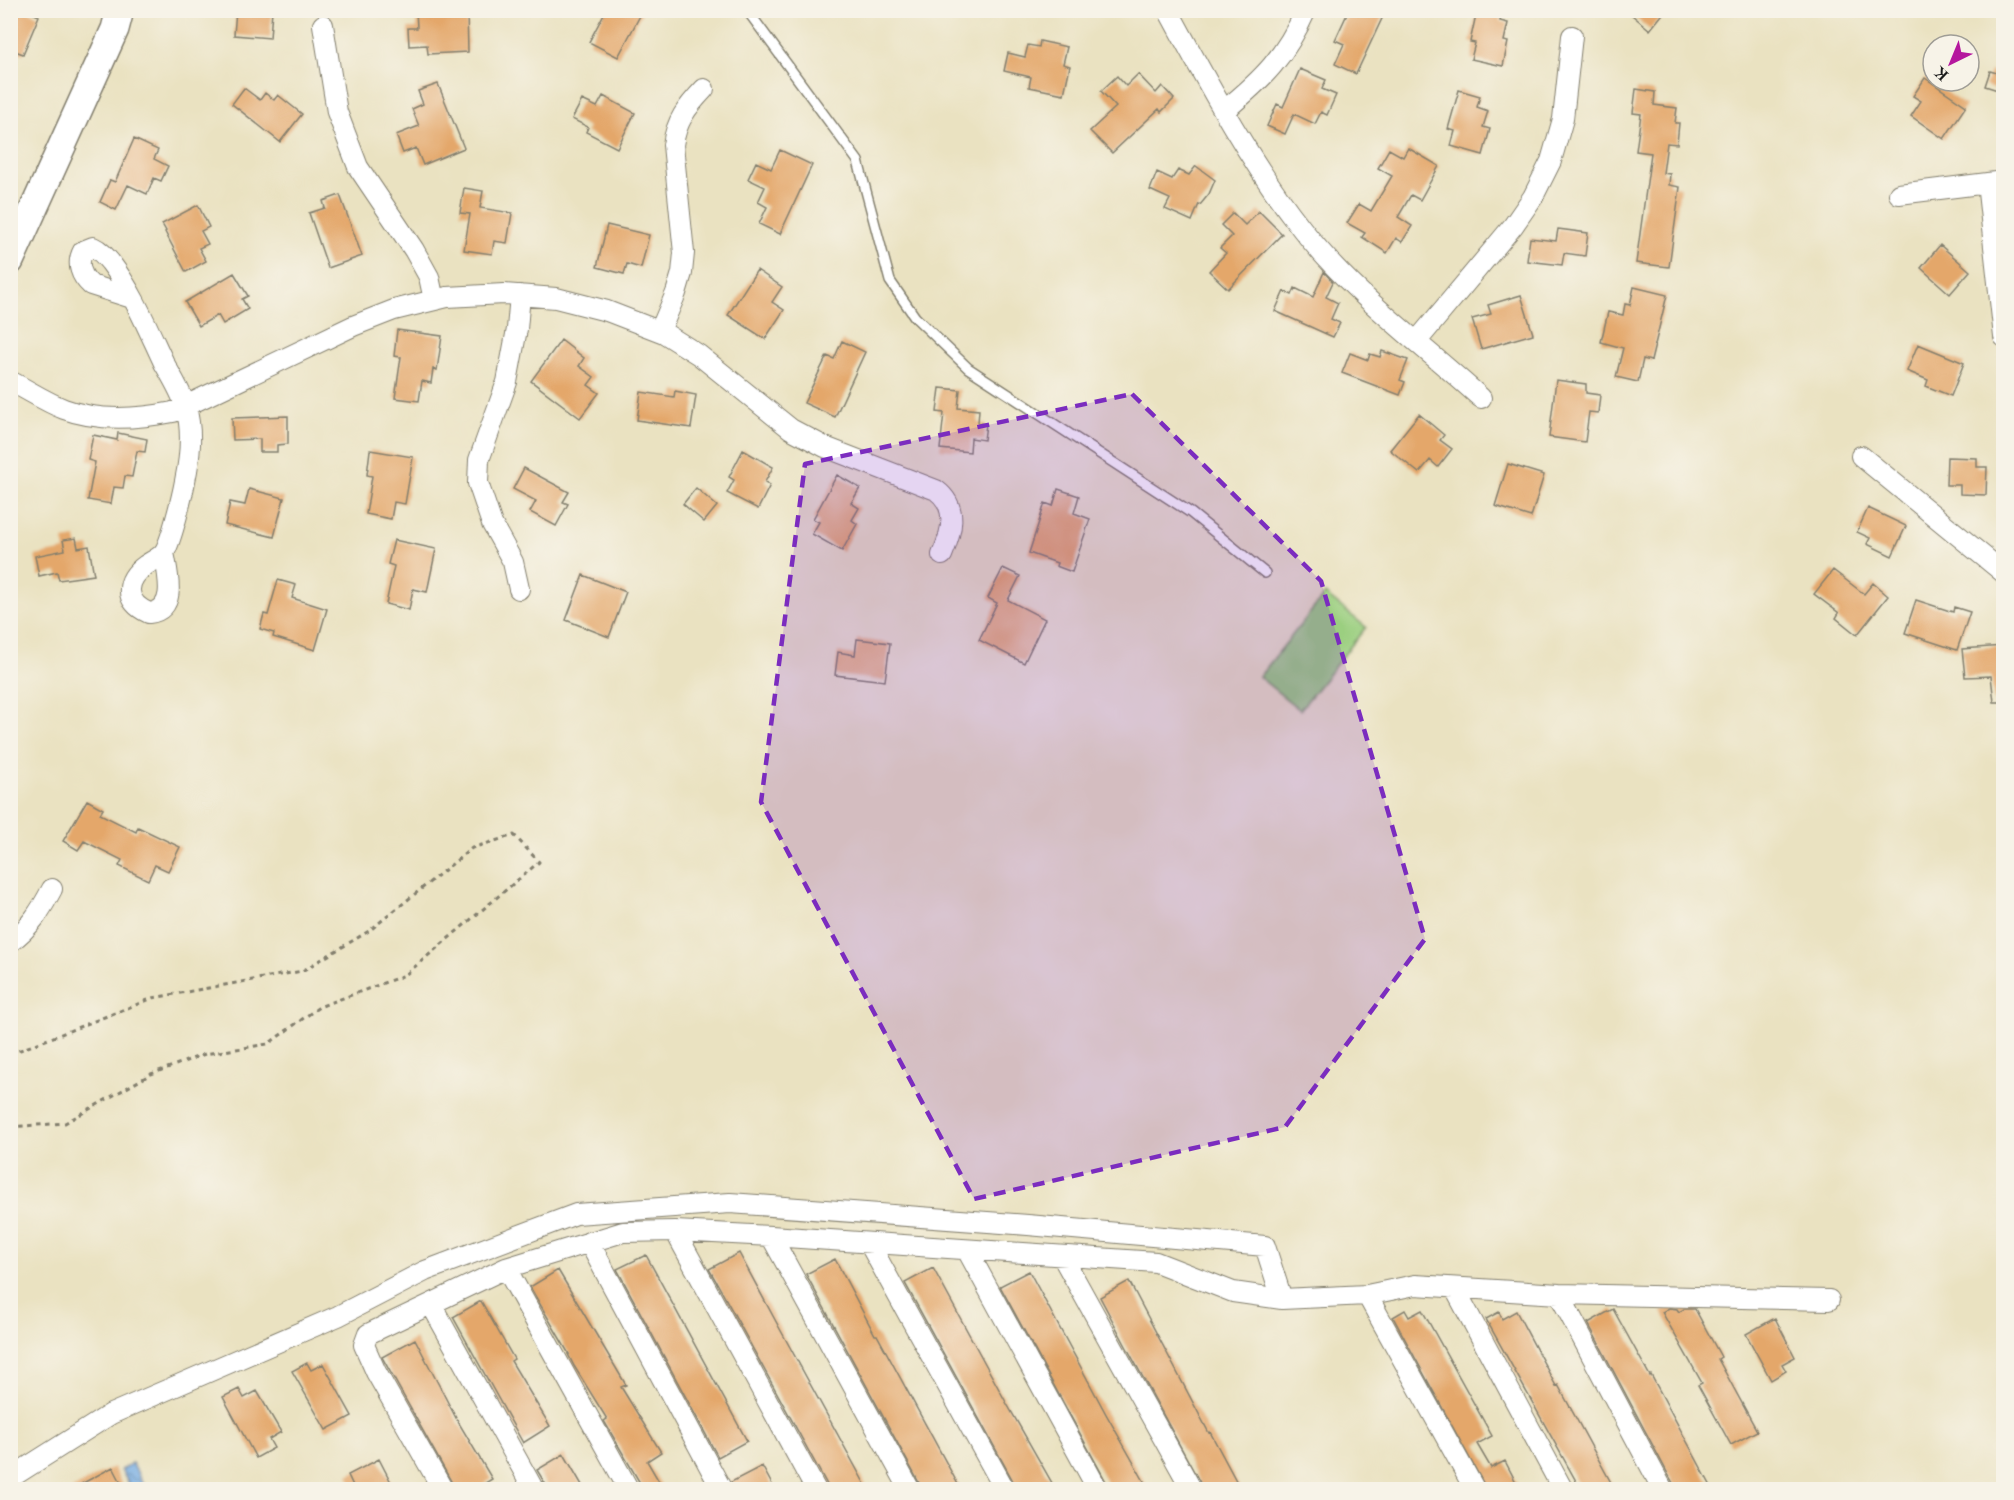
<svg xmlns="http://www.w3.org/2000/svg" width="2014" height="1500" font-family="Cardo,serif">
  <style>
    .garden { fill: #9bcf80; stroke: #5c764e; stroke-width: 1.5 }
    .water { fill: url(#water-waves); stroke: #486480; stroke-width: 1.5 }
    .building { fill: #e4a76a }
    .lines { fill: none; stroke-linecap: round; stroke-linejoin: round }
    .lane-casing { stroke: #837f6e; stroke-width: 12 }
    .street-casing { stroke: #837f6e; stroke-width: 22 }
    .secondary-casing { stroke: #837f6e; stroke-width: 30 }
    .path { stroke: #837f6e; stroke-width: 3; stroke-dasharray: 4.5 4.5; stroke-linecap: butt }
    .lane { stroke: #fff; stroke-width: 9 }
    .street { stroke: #fff; stroke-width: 20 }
    .secondary { stroke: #fff; stroke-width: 27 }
    .marked { fill: #7b2cbf; fill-opacity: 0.2; stroke: #7b2cbf; stroke-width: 4.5; stroke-dasharray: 12 8; stroke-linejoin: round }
  </style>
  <defs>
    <pattern id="water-waves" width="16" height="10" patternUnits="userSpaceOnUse" patternTransform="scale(1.5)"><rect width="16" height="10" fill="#74ace3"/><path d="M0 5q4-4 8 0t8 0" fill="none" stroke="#5e8bb7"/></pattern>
  </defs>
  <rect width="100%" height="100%" fill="#f7f3e8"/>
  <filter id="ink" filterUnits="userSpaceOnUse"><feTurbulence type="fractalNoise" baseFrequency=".0167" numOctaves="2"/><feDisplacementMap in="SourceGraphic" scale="12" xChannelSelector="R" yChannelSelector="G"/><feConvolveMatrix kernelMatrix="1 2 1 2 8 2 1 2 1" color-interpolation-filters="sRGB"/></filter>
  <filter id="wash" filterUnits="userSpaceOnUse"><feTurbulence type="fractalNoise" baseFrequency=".008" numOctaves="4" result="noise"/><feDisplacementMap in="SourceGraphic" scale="24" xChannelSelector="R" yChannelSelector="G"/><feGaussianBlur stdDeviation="1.35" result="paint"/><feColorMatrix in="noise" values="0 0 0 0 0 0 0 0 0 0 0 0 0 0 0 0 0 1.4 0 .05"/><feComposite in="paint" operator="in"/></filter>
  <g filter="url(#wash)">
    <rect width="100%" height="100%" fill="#eae2c1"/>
    <path class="garden" d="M1325 594 1366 627 1300 710 1259 677Z"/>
    <path class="water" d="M132 1463 144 1485 136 1489H132L121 1470Z"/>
    <g id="blocks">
      <path class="building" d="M10 10H25L39 16 23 54 10 49Z
        M236 10H272L270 38 234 35Z
        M416 10H467L468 52 428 54 427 45 409 46 408 28H417Z
        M606 10H643L618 57 589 42Z
        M1349 10H1386L1356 74 1335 64 1344 44 1335 40Z
        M1477 10H1502L1500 21 1508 23 1504 41 1508 42 1503 66 1471 59 1475 43 1470 42Z
        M1626 10H1666L1650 30Z
        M1040 41 1067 47 1063 64 1070 66 1064 94 1029 87 1031 77 1004 71 1008 53 1025 57 1028 45 1039 47Z
        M1300 69 1326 80 1322 89 1336 95 1327 115 1321 112 1315 124 1294 114 1285 134 1267 126 1277 104 1283 107Z
        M1990 71 2004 75V92L1985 86Z
        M1138 74 1156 93 1162 86 1174 99 1161 112 1159 109 1112 153 1090 131 1116 107 1101 91 1117 76 1126 86Z
        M1925 78 1966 106 1944 139 1911 116 1921 101 1913 96Z
        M438 84 464 148 423 165 416 148 403 153 396 135 419 126 412 109 423 104 418 91Z
        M244 88 260 100 265 93 274 100 278 95 302 114 280 142 232 104Z
        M1636 89 1655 92 1654 105 1677 108 1675 123H1679L1677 144 1667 143 1663 173 1670 174 1669 185 1680 187 1669 267 1636 263 1651 153 1636 151 1641 114 1633 113Z
        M1459 90 1480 96 1477 107 1488 111 1483 127 1490 129 1483 155 1451 146 1455 131 1448 129Z
        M603 96 635 113 617 148 586 132 588 127 572 119 582 100 597 107Z
        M134 139 158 150 154 159 168 166 161 181 154 178 147 194 128 185 116 210 100 202 110 180 115 182Z
        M1408 148 1439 166 1420 200 1411 195 1398 217 1412 226 1402 242 1396 238 1387 253 1362 237 1365 233 1347 223 1359 204 1371 211 1392 176 1378 168 1389 149 1403 157Z
        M780 150 812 165 780 234 759 224 767 207 758 202 765 187 748 179 756 162 771 169Z
        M1196 166 1215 180 1209 194 1200 205 1199 204 1192 221 1165 209 1170 199 1150 190 1157 172 1172 179 1178 170 1189 175Z
        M464 188 483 191 480 208 512 213 507 243 494 241 492 254 464 250 470 214 460 213Z
        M340 195 362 256 328 268 309 213 325 208 323 201Z
        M198 205 209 227 201 231 208 244 199 248 206 261 186 272 165 232 166 231 162 224Z
        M1259 211 1282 234 1228 289 1209 271 1226 253 1220 248 1232 236 1221 225 1233 213 1245 225Z
        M607 225 649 235 641 268 627 264 624 274 597 267Z
        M1558 229 1588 233 1585 256 1564 253 1562 265 1527 261 1530 238 1556 241Z
        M1940 245 1970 271 1950 294 1921 268Z
        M757 270 782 287 772 302 784 310 765 339 728 315Z
        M1324 272 1333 282 1326 297 1338 303 1331 319 1340 323 1333 337 1275 311 1284 291 1292 295 1295 288 1313 297Z
        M234 273 248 296 242 299 248 309 223 324 218 315 199 326 185 302Z
        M1634 287 1667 295 1651 361 1643 359 1638 382 1616 377 1623 348 1601 342 1608 312 1623 315 1625 304 1630 305Z
        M1521 295 1533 334 1481 349 1472 319 1491 314 1488 305Z
        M397 330 442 336 437 370 433 369 431 383 422 381 419 401 395 398 401 357 394 356Z
        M561 340 584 358 579 366 594 377 588 385 599 393 580 418 531 381Z
        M842 341 865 352 835 417 804 403 827 356 834 359Z
        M1918 344 1964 363 1951 396 1926 386 1928 380 1907 371Z
        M1382 351 1408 360 1400 380 1405 382 1400 395 1342 373 1350 353 1368 360 1370 354 1380 357Z
        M1556 380 1586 384V393L1600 395 1598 413 1589 412 1585 442 1549 437Z
        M940 388 960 390 958 408 979 410 978 423 986 424 984 440 971 438 970 452 940 449 944 413 937 412Z
        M675 391 696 395 691 428 637 420 641 392 674 397Z
        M1419 414 1444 435 1440 440 1452 449 1438 467 1430 460 1419 473 1390 450Z
        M288 416V444L277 445V452H260V439L233 440 232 418Z
        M118 433 147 439 145 452 137 451 132 477 125 476 123 488 114 487 111 504 88 500 95 462 88 460 93 435 117 440Z
        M370 450 413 457 405 504 394 502 391 519 366 514 372 476 367 475Z
        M743 450 773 467 765 482 770 485 758 509 727 493 734 480 729 477Z
        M1947 457 1977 458V467H1987L1986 495 1960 494V485H1946Z
        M1508 464 1544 475 1531 517 1495 506Z
        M524 468 569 492 563 502 568 504 556 526 530 512 536 501 513 489Z
        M837 475 860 488 851 503 859 508 852 520 857 524 842 551 812 534 819 522 813 519Z
        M696 488 717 506 704 522 683 504Z
        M249 489 284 498 274 537 225 525 230 502 245 505Z
        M1058 489 1079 496 1074 513 1090 519 1072 572 1056 566 1057 563 1029 553 1045 503 1053 506Z
        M1868 508 1906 526 1892 556 1867 544 1870 538 1857 532Z
        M76 538 78 548 89 546 94 575 59 580 57 572 39 576 35 556 65 550 63 540Z
        M394 540 436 549 427 592 413 589 409 610 386 604 394 566 388 564Z
        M1003 568 1020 576 1008 600 1045 619 1024 663 979 640 997 603 988 598Z
        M1833 570 1864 594 1873 583 1888 596 1857 635 1836 618 1839 613 1814 594Z
        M583 575 626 592 609 637 566 620Z
        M278 580 296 585 292 598 327 609 315 650 273 637 274 633 260 629 264 614 268 615Z
        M1916 600 1953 612 1954 607 1970 612 1957 650 1905 633Z
        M857 639 890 643 885 681 835 675 838 652 855 655Z
        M2004 646V702H1994L1991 676 1965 677 1962 649Z
        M87 800 103 809 100 814 136 832 138 827 180 847 168 871 155 865 148 880 119 866 122 860 84 841 78 850 63 841Z
        M739 1253 780 1329 868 1490H830L716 1281 709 1269Z
        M646 1255 747 1441 718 1457 617 1269Z
        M835 1259 875 1335H877L961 1490H923L806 1274Z
        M933 1268 1007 1404 1056 1490H1018L905 1283Z
        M558 1270 626 1385 621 1387 661 1452 647 1461 664 1490H644L604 1421 607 1419 574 1366 568 1354H569L530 1287Z
        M1029 1271 1106 1414 1149 1490H1111L1109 1487 1000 1286Z
        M1129 1281 1209 1433 1210 1432 1241 1490H1204L1126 1346 1100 1297Z
        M481 1301 514 1359 511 1361 550 1426 523 1443 453 1317Z
        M1669 1308 1677 1309 1679 1312 1684 1309H1695L1721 1357 1718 1359 1757 1431 1731 1445 1698 1385 1702 1383 1662 1312Z
        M1613 1309 1650 1376 1651 1375 1713 1490H1677L1668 1474 1588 1323Z
        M1405 1310 1409 1317 1422 1310 1492 1436 1477 1444 1491 1468 1505 1461 1520 1490H1487L1393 1317Z
        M1516 1311 1556 1386 1558 1385 1615 1490H1581L1486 1319 1499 1312 1502 1319Z
        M1775 1318 1795 1357 1782 1364 1786 1371 1771 1380 1746 1334Z
        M415 1339 457 1420 492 1479 474 1490H456L382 1357Z
        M307 1363 311 1370 323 1364 352 1416 326 1430 292 1371Z
        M239 1389 244 1398 257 1391 281 1432 269 1439 274 1448 256 1458 223 1397Z
        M564 1454 582 1485 574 1490H549L537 1470Z
        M379 1459 395 1490H355L348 1475Z
        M762 1466 775 1490H734L731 1482Z
        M113 1467 125 1490H70Z"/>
    </g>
  </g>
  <g filter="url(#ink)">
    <use href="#blocks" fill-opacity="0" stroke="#837f6e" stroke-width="1.5"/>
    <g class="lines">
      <g class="lane-casing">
        <path id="lane" d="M747 10 858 161 890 281 915 317 968 368 1191 513 1265 573"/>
      </g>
      <g class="street-casing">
        <path id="street" d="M1168 10C1208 84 1250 163 1302 229 1352 294 1421 343 1481 398
          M323 25 337 112 358 167 414 250 429 277 434 300
          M1225 110C1264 78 1285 57 1306 10
          M1987 183 2004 337
          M1899 194 2004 181
          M132 298 91 285C81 276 76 264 83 251L93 247C100 250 105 256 110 262 133 292 148 329 164 363 172 377 182 393 186 408 193 432 190 457 185 481 182 497 172 538 165 551 161 557 152 561 146 565 125 580 123 602 149 613 179 610 167 572 164 552
          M660 331 676 293 682 273 684 253 673 145C676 121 687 107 704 89
          M1417 341 1513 226 1533 197 1551 161 1563 119 1572 36
          M10 381C28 390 46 402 64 409 99 422 138 419 173 412L353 326 394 310 447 297 504 294 556 298 607 311 664 333 699 355 791 429 825 447 936 490C959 507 952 532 942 555
          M1861 456 2004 573
          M519 589 513 562 492 524 478 483 479 460 507 382 517 329 520 295
          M10 942C30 928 41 910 52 889
          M675 1231 816 1490
          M771 1236 910 1490
          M589 1242 722 1490
          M869 1243 1005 1490
          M967 1250 1098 1490
          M1062 1256 1192 1490
          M506 1268 629 1490
          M1455 1289 1563 1490
          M1559 1294 1663 1490
          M1367 1295 1475 1490
          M431 1304 534 1490
          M10 1478 111 1414 338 1316 425 1271 576 1214 730 1203 1028 1225 1265 1246 1282 1299
          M443 1490 376 1372 364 1345 368 1334 506 1268 623 1232 675 1231 771 1236 1156 1262 1233 1292 1282 1299 1367 1295 1415 1285 1559 1294 1829 1300"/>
      </g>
      <g class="secondary-casing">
        <path id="secondary" d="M10 261 115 29 120 10"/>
      </g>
      <path class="path" d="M10 1054 153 998 302 971 369 931 472 848 514 835 539 862 405 975 319 1007 268 1044 205 1054 151 1074 65 1123 10 1127"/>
      <use href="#lane" class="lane"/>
      <use href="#street" class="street"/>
      <use href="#secondary" class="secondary"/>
    </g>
  </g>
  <path class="marked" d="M1132 394 1321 581 1425 939 1285 1127 974 1199 761 802 805 464Z"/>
  <rect width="2014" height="1500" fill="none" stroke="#f7f3e8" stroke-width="36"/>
  <g transform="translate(1951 63) rotate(223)"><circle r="28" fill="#f7f3e8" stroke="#9f9d96" stroke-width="1.5"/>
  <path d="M0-4.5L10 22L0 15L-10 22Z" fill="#b5179e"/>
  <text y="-9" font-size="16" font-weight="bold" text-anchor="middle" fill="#1c1c1c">K</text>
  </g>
</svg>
